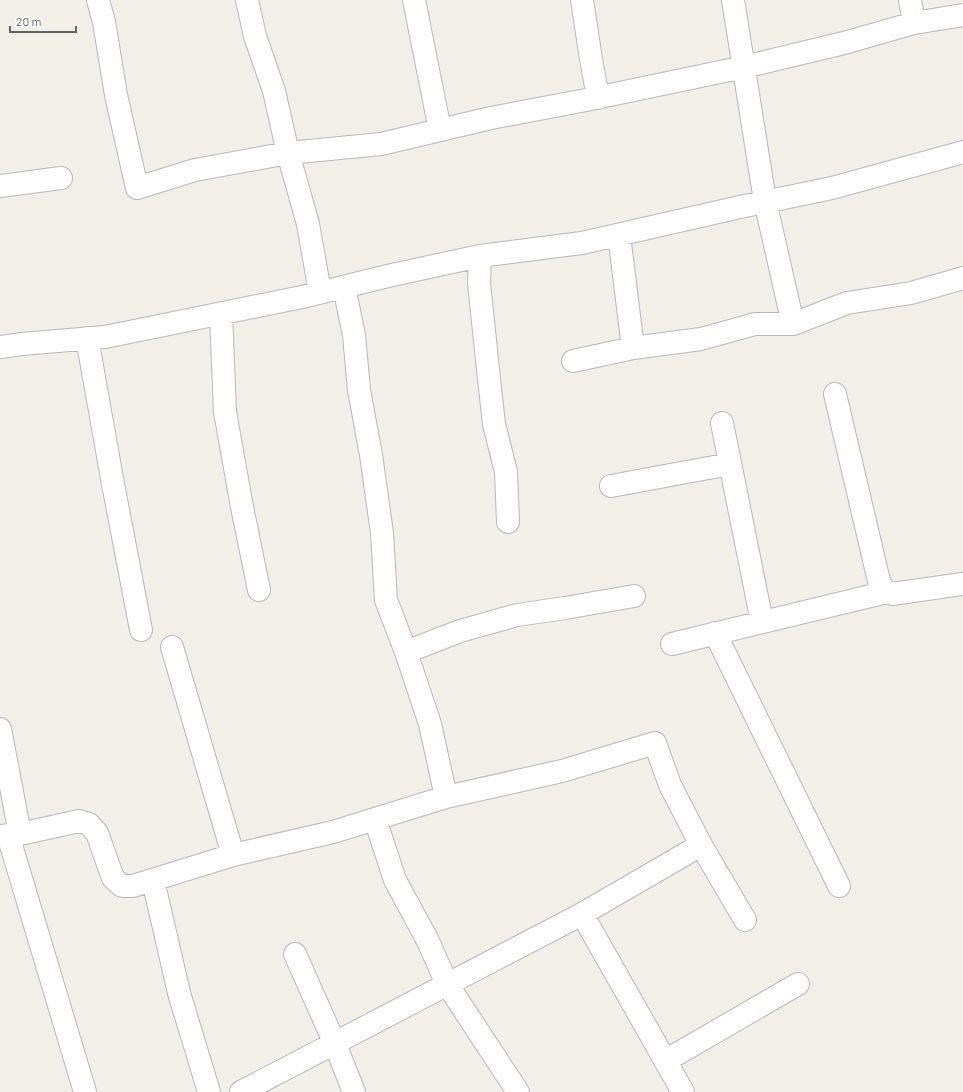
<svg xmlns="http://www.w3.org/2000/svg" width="963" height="1092" font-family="Barlow,sans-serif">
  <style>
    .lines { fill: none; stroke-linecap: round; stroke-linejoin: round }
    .minor-casing { stroke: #b5b8bc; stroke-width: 24 }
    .minor { stroke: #fff; stroke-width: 22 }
  </style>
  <rect width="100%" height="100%" fill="#f1efe8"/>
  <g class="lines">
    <g class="minor-casing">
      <path id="minor" d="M98 0 104 22 116 95 137 188 195 170 288 153 381 144 491 118 586 100 744 67 844 43 914 23 963 15
        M247 0 255 36 274 91 288 153 308 224 320 292
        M414 0 440 130
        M582 0 591 59 598 98
        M733 0 765 201 793 324
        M910 0 914 23
        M0 186 61 178
        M619 235 633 348
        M480 256 479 283 489 379 494 424 506 472 508 522
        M344 287 354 335 359 390 371 455 382 533 386 600 406 652 430 724 446 797
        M221 314 225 412 242 507 259 590
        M87 338 113 484 141 630
        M0 347 22 344 105 337 302 297 392 275 480 256 582 243 740 207 832 188 963 152
        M573 361 633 348 701 339 755 324H793L847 303 911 293 963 278
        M835 394 879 581C882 588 885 591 892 594L963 584
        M722 423 762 622
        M611 486 730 464
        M715 633 839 886
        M672 644 887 592
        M172 647 233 855
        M406 652 460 631 517 615 565 608 634 596
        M0 729 20 834
        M375 819 395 880 428 941 447 984 518 1092
        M8 835 85 1092
        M0 836 20 834 79 821 89 824 97 833 113 878 122 886H133L233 855 333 832 446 797 562 771 655 743 670 785 701 845 582 914 241 1092
        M701 845 745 920
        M153 880 179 993 209 1092
        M582 914 683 1092
        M295 954 335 1044 354 1092
        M665 1061 798 984"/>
    </g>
    <use href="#minor" class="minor"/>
  </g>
  <path d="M10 26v6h66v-6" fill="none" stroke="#5f6368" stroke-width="2"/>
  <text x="16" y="26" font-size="12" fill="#5f6368" stroke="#ffffff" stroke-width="3" paint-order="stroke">20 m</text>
</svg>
